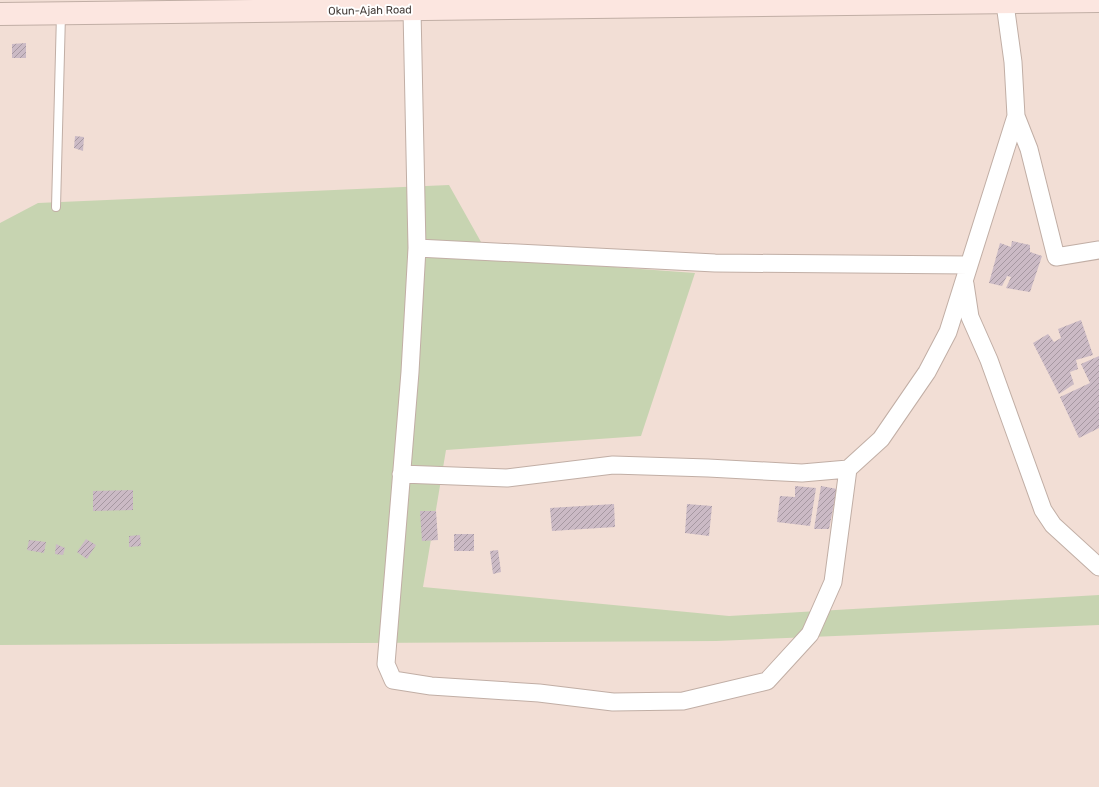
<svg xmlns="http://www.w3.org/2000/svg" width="1099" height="787" font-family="Rubik,sans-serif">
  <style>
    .green { fill: #c7d4b1 }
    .building { fill: url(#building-hatch) }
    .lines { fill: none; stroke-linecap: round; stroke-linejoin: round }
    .lane-casing { stroke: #c1aea5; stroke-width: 10 }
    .street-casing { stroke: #c1aea5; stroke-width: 19 }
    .secondary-casing { stroke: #c1aea5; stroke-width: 24 }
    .lane { stroke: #fff; stroke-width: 8 }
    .street { stroke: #fff; stroke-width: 17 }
    .secondary { stroke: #fce6e0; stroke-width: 22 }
    .labels { text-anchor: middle; stroke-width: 4; stroke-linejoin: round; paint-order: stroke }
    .street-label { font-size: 11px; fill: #423a36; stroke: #fff }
  </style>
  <defs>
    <pattern id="building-hatch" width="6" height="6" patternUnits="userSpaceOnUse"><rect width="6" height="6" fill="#cbbac5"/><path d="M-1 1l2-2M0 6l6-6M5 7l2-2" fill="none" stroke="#a698a1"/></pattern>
  </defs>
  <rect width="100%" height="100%" fill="#f2ded5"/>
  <path class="green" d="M449 185 490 258 695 273 641 436 446 450 423 587 729 616 1099 595V625L716 641 0 645V223L38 203Z"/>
  <path class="building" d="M26 43V58H12V44Z
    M75 136 84 137 83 151 74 148Z
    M1012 241 1030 245V252L1042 256 1030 292 1006 288 1011 277 1007 276 1002 286 989 283 1000 243 1011 247Z
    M1081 320 1093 355 1076 360 1078 369 1070 372 1074 384 1059 394 1033 343 1048 334 1054 342 1061 338 1058 329Z
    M1099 356V428L1079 438 1060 397 1090 383 1081 364Z
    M795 486 816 488 810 526 777 522 780 496 795 497Z
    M821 486 837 489 829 529H814Z
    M133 490V510L93 511V491Z
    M614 504 615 527 552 531 550 508Z
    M687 504 712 506 709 536 685 533Z
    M420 511H436L438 540 422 541Z
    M454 534H474V551H454Z
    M140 535 141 546 129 547V536Z
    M86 539 96 545 87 559 77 552Z
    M29 540 46 542 44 553 27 550Z
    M56 544 65 548 63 555 55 554Z
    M498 550 501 572 493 574 490 551Z"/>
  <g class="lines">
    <g class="lane-casing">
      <path id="lane" d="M56 207 61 14"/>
    </g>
    <g class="street-casing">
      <path id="street" d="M1005 4 1013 62 1016 116 1029 149 1056 257 1099 250
        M412 10 417 248 410 372 386 664 393 680 431 686 539 693 613 702 683 701 767 681 810 634 833 582 848 469
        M417 248 715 263 969 265
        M965 284 970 317 989 360 1043 510 1053 525 1099 567
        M401 474 507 478 613 465 708 468 802 473 848 469 881 439 927 372 948 332 1016 116"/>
    </g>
    <g class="secondary-casing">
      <path id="secondary" d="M0 14 1099 1"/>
    </g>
    <use href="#lane" class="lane"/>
    <use href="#street" class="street"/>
    <use href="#secondary" class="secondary"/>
  </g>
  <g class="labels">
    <g class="street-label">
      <text transform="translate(370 10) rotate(-1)" y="4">Okun-Ajah Road</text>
    </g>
  </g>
</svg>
